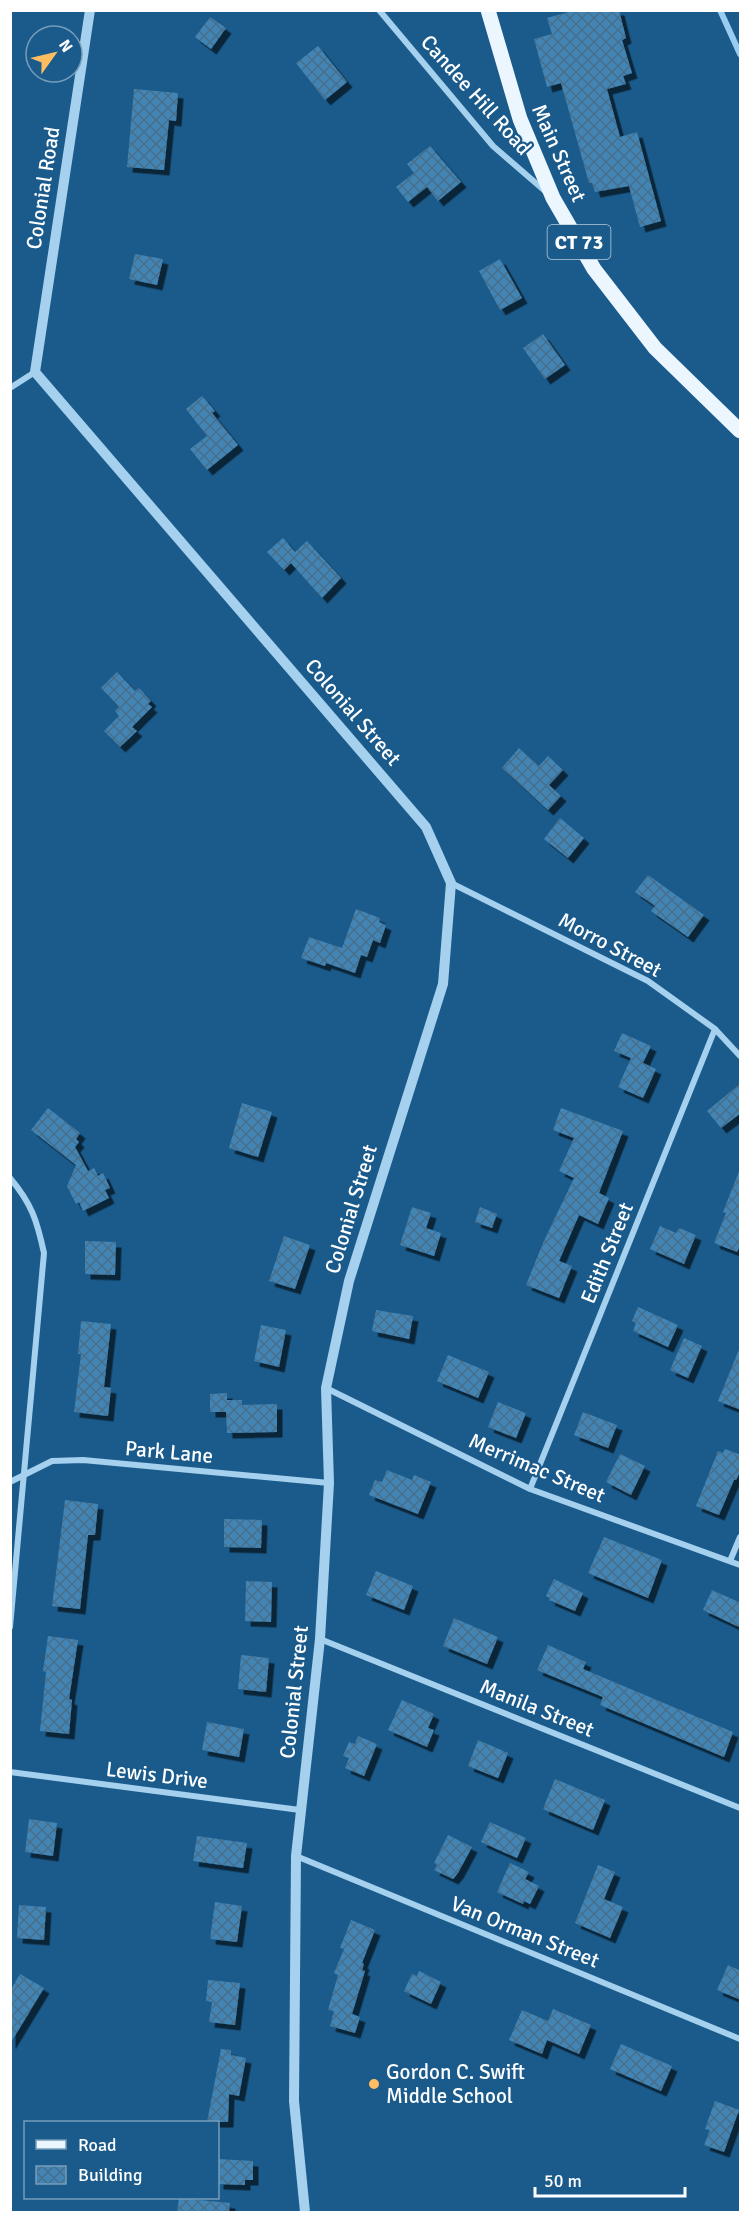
<svg xmlns="http://www.w3.org/2000/svg" width="751" height="2223" font-family="Signika,sans-serif">
  <style>
    .lines { fill: none; stroke-linecap: round; stroke-linejoin: round }
    .stream { stroke: #98ccf0; stroke-width: 6 }
    .building { fill: url(#building-cross-hatch); filter: url(#shadow) }
    .minor { stroke: #a5d0ee; stroke-width: 6 }
    .tertiary { stroke: #a5d0ee; stroke-width: 10 }
    .primary { stroke: #ecf6ff; stroke-width: 15 }
    .poi-dot { fill: #ffbd62; stroke: #1a5b8c; stroke-width: 2 }
    .labels { text-anchor: middle; stroke-width: 4.5; stroke-linejoin: round; paint-order: stroke }
    .shield { fill: #1a5b8c; stroke: #bacedc; stroke-width: 1.5 }
    .shield-label { font-size: 20px; font-weight: bold; fill: #fff }
    .street-label { font-size: 21px; fill: #fff; stroke: #1a5b8c }
    .poi-label { font-size: 21px; fill: #fff; stroke: #1a5b8c; text-anchor: start }
  </style>
  <defs>
    <pattern id="building-cross-hatch" width="8" height="8" patternUnits="userSpaceOnUse" patternTransform="scale(1.5)"><rect width="8" height="8" fill="#4385b4"/><path d="M0 0l8 8M0 8l8-8" fill="none" stroke="#476e8a"/></pattern>
    <filter id="shadow"><feDropShadow dx="5.5" dy="5.5" stdDeviation="0" flood-color="#0009"/></filter>
  </defs>
  <rect width="100%" height="100%" fill="#1a5b8c"/>
  <g class="lines">
    <path class="stream" d="M720 10 740 54"/>
  </g>
  <path class="building" d="M576 10H619L626 38 622 40 632 73 623 76 626 84 607 89 620 137 637 132 661 221 640 227 629 186 595 192 592 183H589L561 83 547 87 534 39 552 34 547 18Z
    M210 17 226 28 211 49 195 37Z
    M318 46 347 82 325 100 296 63Z
    M134 89 178 93 176 121 169 120 164 170 127 167Z
    M430 146 461 182 438 201 427 187 408 202 396 187 414 173 407 164Z
    M135 254 163 259 157 285 129 279Z
    M500 259 522 298 500 310 479 271Z
    M543 334 565 365 545 379 523 348Z
    M202 396 215 411 212 413 238 445 207 470 190 449 207 436 186 409Z
    M283 538 295 552 307 541 341 578 322 598 291 563 284 570 267 552Z
    M117 672 135 691 139 688 151 701 148 704 152 707 132 727 137 731 120 747 104 731 119 716 115 711 119 707 101 688Z
    M519 748 539 766 548 756 563 770 549 785 561 796 548 810 502 768Z
    M560 818 584 838 568 858 544 839Z
    M648 875 704 915 688 937 651 911 655 906 635 892Z
    M356 909 380 918 379 922 386 925 380 943 373 940 367 957 361 955 355 973 326 963 325 966 301 958 309 937 342 948Z
    M622 1033 651 1046 643 1063 656 1069 643 1098 618 1087 631 1058 614 1051Z
    M741 1083V1113L721 1128 707 1111Z
    M242 1103 272 1112 258 1157 229 1148Z
    M48 1108 80 1133 76 1139 79 1142 75 1147 88 1171 94 1168 98 1176 103 1173 110 1188 105 1190 109 1198 83 1211 79 1202 76 1204 67 1186 76 1165 31 1130Z
    M561 1108 623 1131 599 1193 609 1198 598 1224 579 1215 559 1261 572 1266 559 1298 526 1285 543 1243 574 1178 559 1171 574 1138 553 1130Z
    M740 1169 741 1244 737 1252 714 1243 726 1213 723 1212Z
    M412 1207 431 1213 426 1228 441 1233 434 1256 400 1245Z
    M480 1207 497 1214 492 1228 475 1222Z
    M660 1226 676 1233 679 1228 696 1235 684 1264 650 1249Z
    M284 1236 310 1245 295 1289 269 1281Z
    M85 1241 116 1242 115 1275 85 1274Z
    M638 1307 678 1325 668 1347 633 1331 636 1323 632 1321Z
    M376 1310 413 1316 409 1339 372 1331Z
    M81 1321 111 1324 104 1387 111 1388 108 1416 74 1412 81 1354H78Z
    M261 1325 286 1330 279 1367 254 1361Z
    M684 1338 702 1346 688 1378 670 1370Z
    M740 1347H741V1410L718 1401Z
    M448 1355 489 1372 478 1398 437 1381Z
    M227 1393V1400H242V1405L277 1404V1432L227 1433 226 1412H210V1394Z
    M498 1402 526 1413 516 1438 488 1427Z
    M583 1412 617 1425 608 1448 574 1435Z
    M725 1449 741 1455V1470L736 1480H734L719 1515 696 1506 718 1451 723 1453Z
    M620 1454 645 1466 631 1495 606 1482Z
    M387 1470 412 1480 414 1475 431 1482 418 1514 369 1495 375 1480 382 1482Z
    M65 1500 98 1504 95 1535H88L80 1609 52 1606Z
    M224 1519 262 1520 261 1548 224 1547Z
    M604 1537 662 1560 648 1598 588 1573Z
    M376 1571 413 1586 404 1610 366 1595Z
    M554 1579 583 1593 575 1611 549 1600 550 1598 546 1596Z
    M246 1581 272 1582 271 1622 245 1621Z
    M712 1590 741 1603V1628L703 1610Z
    M454 1618 498 1637 487 1664 443 1646Z
    M48 1636 78 1640 69 1699 72 1700 69 1734 40 1731 46 1672 43 1671Z
    M548 1645 586 1662 583 1669 733 1732 724 1757 600 1705 603 1697 537 1670Z
    M241 1655 269 1658 266 1692 238 1689Z
    M402 1700 434 1714 428 1728 434 1730 427 1747 388 1730Z
    M207 1722 244 1729 239 1757 202 1750Z
    M358 1736 377 1744 364 1776 345 1768 349 1758 343 1756 349 1742 355 1744Z
    M478 1740 508 1753 498 1778 468 1766Z
    M555 1779 605 1800 593 1830 543 1809Z
    M29 1819 57 1823 53 1856 25 1852Z
    M490 1822 526 1838 517 1858 481 1842Z
    M448 1835 472 1847 458 1873 453 1879 434 1870 437 1865 434 1863Z
    M197 1836 247 1843 243 1868 193 1861Z
    M510 1863 529 1872 525 1879 539 1886 530 1904 524 1901 523 1904 497 1892Z
    M598 1865 615 1872 604 1899 623 1907 610 1938 575 1923Z
    M215 1902 242 1906 237 1942 210 1939Z
    M19 1905 46 1907 44 1940 17 1938Z
    M351 1920 375 1930 362 1963 364 1964 362 1970 365 1971 352 2014 360 2017 355 2033 330 2026 334 2011 328 2010 338 1975 334 1973 344 1949 340 1948Z
    M728 1965 741 1971V2000L717 1990Z
    M419 1971 441 1982 431 2004 404 1991 412 1974 417 1976Z
    M20 1974 44 1988 10 2044V1991Z
    M208 1980 240 1983 235 2025 209 2022 212 2002 206 2001Z
    M553 2009 591 2025 579 2054 547 2040 542 2054 509 2040 522 2010 548 2021Z
    M621 2044 672 2066 661 2091 610 2069Z
    M221 2049 231 2050V2055L246 2058 239 2096 229 2094 228 2122H207Z
    M715 2101 739 2110 724 2152 704 2145 710 2130 705 2129Z
    M218 2159 253 2161V2180H245V2185L218 2184Z
    M179 2198 230 2203 229 2212H177Z"/>
  <g class="lines">
    <path class="minor" d="M379 10 493 146 545 191
      M10 388 35 372
      M451 883 648 981 715 1029 740 1056
      M10 1178C32 1204 37 1221 44 1253L10 1627
      M326 1388 530 1489 740 1565
      M10 1482 52 1461 83 1460 329 1483
      M530 1489 715 1029
      M730 1561 740 1537
      M320 1639 740 1808
      M10 1772 300 1810
      M296 1856 740 2039"/>
    <path class="tertiary" d="M90 10 35 372 426 827 451 883 443 984 349 1281 326 1388 329 1483 320 1639 296 1856 294 2101 305 2212"/>
    <path class="primary" d="M488 10 520 119 553 198 594 269 655 348 740 431"/>
  </g>
  <circle class="poi-dot" cx="374" cy="2084" r="6"/>
  <g class="labels">
    <rect class="shield" x="547.5" y="225" width="63" height="34" rx="4.5"/>
    <g class="shield-label">
      <text x="579" y="249">CT 73</text>
    </g>
    <g class="street-label">
      <text transform="translate(476 95) rotate(48)" y="7">Candee Hill Road</text>
      <text transform="translate(559 153) rotate(66)" y="7">Main Street</text>
      <text transform="translate(43 188) rotate(-81)" y="7">Colonial Road</text>
      <text transform="translate(353 712) rotate(49)" y="7">Colonial Street</text>
      <text transform="translate(610 945) rotate(28)" y="7">Morro Street</text>
      <text transform="translate(351 1209) rotate(-73)" y="7">Colonial Street</text>
      <text transform="translate(607 1253) rotate(-68)" y="7">Edith Street</text>
      <text transform="translate(169 1452) rotate(5)" y="7">Park Lane</text>
      <text transform="translate(537 1468) rotate(23)" y="7">Merrimac Street</text>
      <text transform="translate(294 1692) rotate(-84)" y="7">Colonial Street</text>
      <text transform="translate(537 1708) rotate(22)" y="7">Manila Street</text>
      <text transform="translate(157 1775) rotate(7)" y="7">Lewis Drive</text>
      <text transform="translate(525 1932) rotate(22)" y="7">Van Orman Street</text>
    </g>
    <g class="poi-label">
      <text x="386" y="2079">Gordon C. Swift<tspan x="386" dy="24">Middle School</tspan></text>
    </g>
  </g>
  <rect width="751" height="2223" fill="none" stroke="#ffffff" stroke-width="24"/>
  <rect x="24" y="2121" width="195" height="78" fill="#1a5b8c" stroke="#769dba" stroke-width="1.5"/>
  <rect x="36" y="2140" width="30" height="9" fill="#ecf6ff" stroke="#769dba" stroke-width="1.5"/>
  <text x="78" y="2151" font-size="18" fill="#ffffff">Road</text>
  <rect x="36" y="2166" width="30" height="18" fill="url(#building-cross-hatch)" stroke="#769dba" stroke-width="1.5"/>
  <text x="78" y="2181" font-size="18" fill="#ffffff">Building</text>
  <g transform="translate(54 54) rotate(56)"><circle r="28" fill="#1a5b8c" stroke="#769dba" stroke-width="1.5"/>
  <path d="M0-4.5L10 22L0 15L-10 22Z" fill="#ffbd62"/>
  <text y="-9" font-size="16" font-weight="bold" text-anchor="middle" fill="#ffffff">N</text>
  </g>
  <path d="M535 2187v9h150v-9" fill="none" stroke="#ffffff" stroke-width="3"/>
  <text x="544" y="2187" font-size="18" fill="#ffffff" stroke="#1a5b8c" stroke-width="4.5" paint-order="stroke">50 m</text>
</svg>
